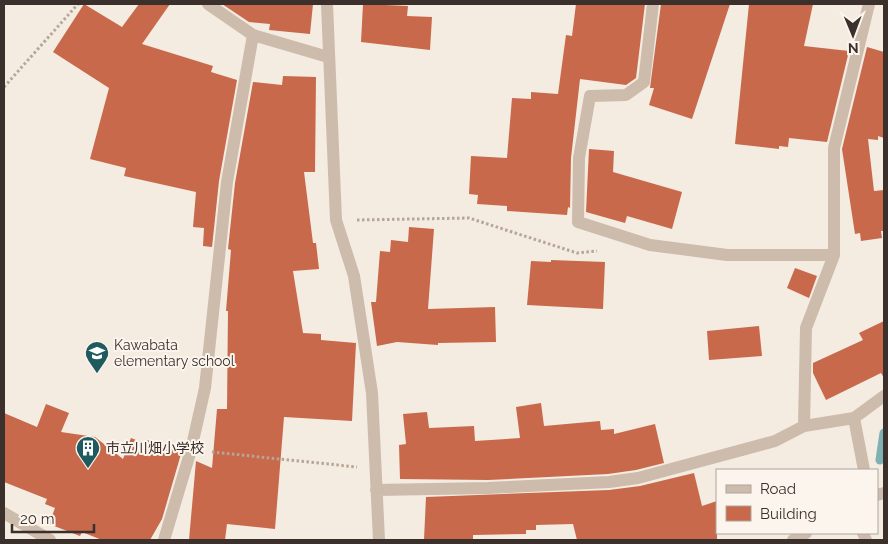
<svg xmlns="http://www.w3.org/2000/svg" width="888" height="544" font-family="Raleway,'Noto Sans JP',sans-serif">
  <style>
    .lines { fill: none; stroke-linecap: round; stroke-linejoin: round }
    .stream { stroke: #7fb0b2; stroke-width: 9 }
    .building { fill: #c8694b }
    .path { stroke: #b9a596; stroke-width: 3; stroke-dasharray: 2.5 2.5; stroke-linecap: butt }
    .street { stroke: #cdbbac; stroke-width: 12 }
    .labels { text-anchor: middle; stroke-width: 4; stroke-linejoin: round; paint-order: stroke }
    .poi-label { font-size: 14px; fill: #3b302b; stroke: #fbf5ee; text-anchor: start }
  </style>
  <rect width="100%" height="100%" fill="#f4ebe1"/>
  <g class="lines">
    <path class="stream" d="M880 460 884 433"/>
  </g>
  <path class="building" d="M84 4 122 27 139 4H170L142 44 213 66 211 72 237 80 219 181 212 247 203 246 204 228 193 227 196 192 124 176 126 168 90 159 109 88 53 52Z
    M222 4H313L310 34 269 30 270 24 249 22Z
    M363 4 408 6 407 16 432 17 430 50 361 42Z
    M576 4H645L636 78 626 85 580 79 571 158 570 208 568 207 567 215 507 211V206L477 204 478 195 469 194 471 156 507 158 512 98 531 99V92L558 94 566 35 572 36Z
    M661 4H730L692 119 649 105 654 88H650Z
    M749 4H813L804 46 849 51 827 142 789 138 788 147 779 146V149L735 144Z
    M867 47 884 52V138L878 136V140L868 139 874 191 884 190V231H881L882 238 861 241 860 233 855 234 842 149Z
    M283 76 316 77 315 172H304L313 243H316L319 269 293 271 303 333 321 334V340L356 343 352 421 284 417 275 529 227 524 225 540H189L196 461 212 468 217 409H227L228 311H226L231 250 228 249 235 183 253 82 282 85Z
    M589 149 614 151 613 172 682 192 672 229 627 216 625 223 586 212Z
    M409 227 434 229 428 309 495 307 496 342 438 343V345L397 342 377 346 371 302H376L380 251 390 252 391 240 408 242Z
    M551 260 605 262 603 309 527 305 531 261 551 262Z
    M795 268 817 276 809 298 787 288Z
    M884 321V378L881 373 826 400 813 373V363L863 340 859 333Z
    M759 326 762 356 709 360 707 331Z
    M541 403 544 426 600 421 601 430 614 429V434L655 424 664 463 636 470 608 474 488 480 400 479 399 445 406 444 403 414 427 412 429 428 474 426 475 441 520 438 516 407Z
    M46 404 69 413 61 432 95 437 123 459 131 438 146 444 147 440 163 444 181 454 162 519 150 540H102L82 532 80 536 49 524 55 508 45 504 47 499 4 482V413L37 427Z
    M694 473 702 506 717 501V540H577L573 524 536 525V530H526V534L473 535V540H424L426 497 609 490 640 486Z"/>
  <g class="lines">
    <path class="path" d="M4 87 78 4
      M357 220 469 218 577 253 597 251
      M212 452 357 467"/>
    <path class="street" d="M208 4 253 35 328 57
      M327 4 336 220 354 276 372 393 379 540
      M653 4 644 82 626 95 590 96 579 158 578 222 650 245 727 255H834
      M854 418 864 470
      M804 426 806 328 834 255V148L869 4
      M376 490 488 488 609 482 638 478 775 441 804 426 854 418 884 396
      M877 495 884 493
      M4 513 50 540
      M863 533 866 540
      M164 540 191 450 205 388 227 182 253 35
      M793 540 806 533"/>
  </g>
  <defs>
    <g id="school-pin" transform="scale(1.25)"><path d="M0 17L-7.5 6A9.5 9.5 0 1 1 7.5 6Z" fill="#1f5a5e" stroke="#fbf5ee"/><path d="M0-5L7-2L0 1L-7-2ZM-4 1L0 2.5L4 1V4Q0 6-4 4Z" fill="#fff"/></g>
    <g id="building-pin" transform="scale(1.25)"><path d="M0 17L-7.5 6A9.5 9.5 0 1 1 7.5 6Z" fill="#1f5a5e" stroke="#fbf5ee"/><path d="M-4-6H4V6H1V3H-1V6H-4ZM-2.5-4.3h1.7v1.8h-1.7ZM.8-4.3h1.7v1.8H.8ZM-2.5-1h1.7V.8h-1.7ZM.8-1h1.7V.8H.8Z" fill="#fff"/></g>
  </defs>
  <g fill-rule="evenodd">
    <use href="#school-pin" x="97" y="353"/>
    <use href="#building-pin" x="88" y="448"/>
  </g>
  <g class="labels">
    <g class="poi-label">
      <text x="114" y="350">Kawabata<tspan x="114" dy="16">elementary school</tspan></text>
      <text x="106" y="453">市立川畑小学校</text>
    </g>
  </g>
  <rect width="888" height="544" fill="none" stroke="#3b302b" stroke-width="10"/>
  <rect x="716" y="469" width="162" height="65" fill="#fbf5ee" stroke="#aea6a0"/>
  <rect x="726" y="485" width="25" height="8" fill="#cdbbac" stroke="#aea6a0"/>
  <text x="760" y="494" font-size="15" fill="#3b302b">Road</text>
  <rect x="726" y="506" width="25" height="15" fill="#c8694b" stroke="#aea6a0"/>
  <text x="760" y="519" font-size="15" fill="#3b302b">Building</text>
  <g transform="translate(853 35) rotate(179)" stroke="#fbf5ee" stroke-width="4" paint-order="stroke">
  <path d="M0-4L9 19L0 12L-9 19Z" fill="#3b302b"/>
  <text y="-8" font-size="14" font-weight="bold" text-anchor="middle" fill="#3b302b">N</text>
  </g>
  <path d="M12 524v8h82v-8" fill="none" stroke="#3b302b" stroke-width="2.5"/>
  <text x="20" y="524" font-size="15" fill="#3b302b" stroke="#fbf5ee" stroke-width="4" paint-order="stroke">20 m</text>
</svg>
